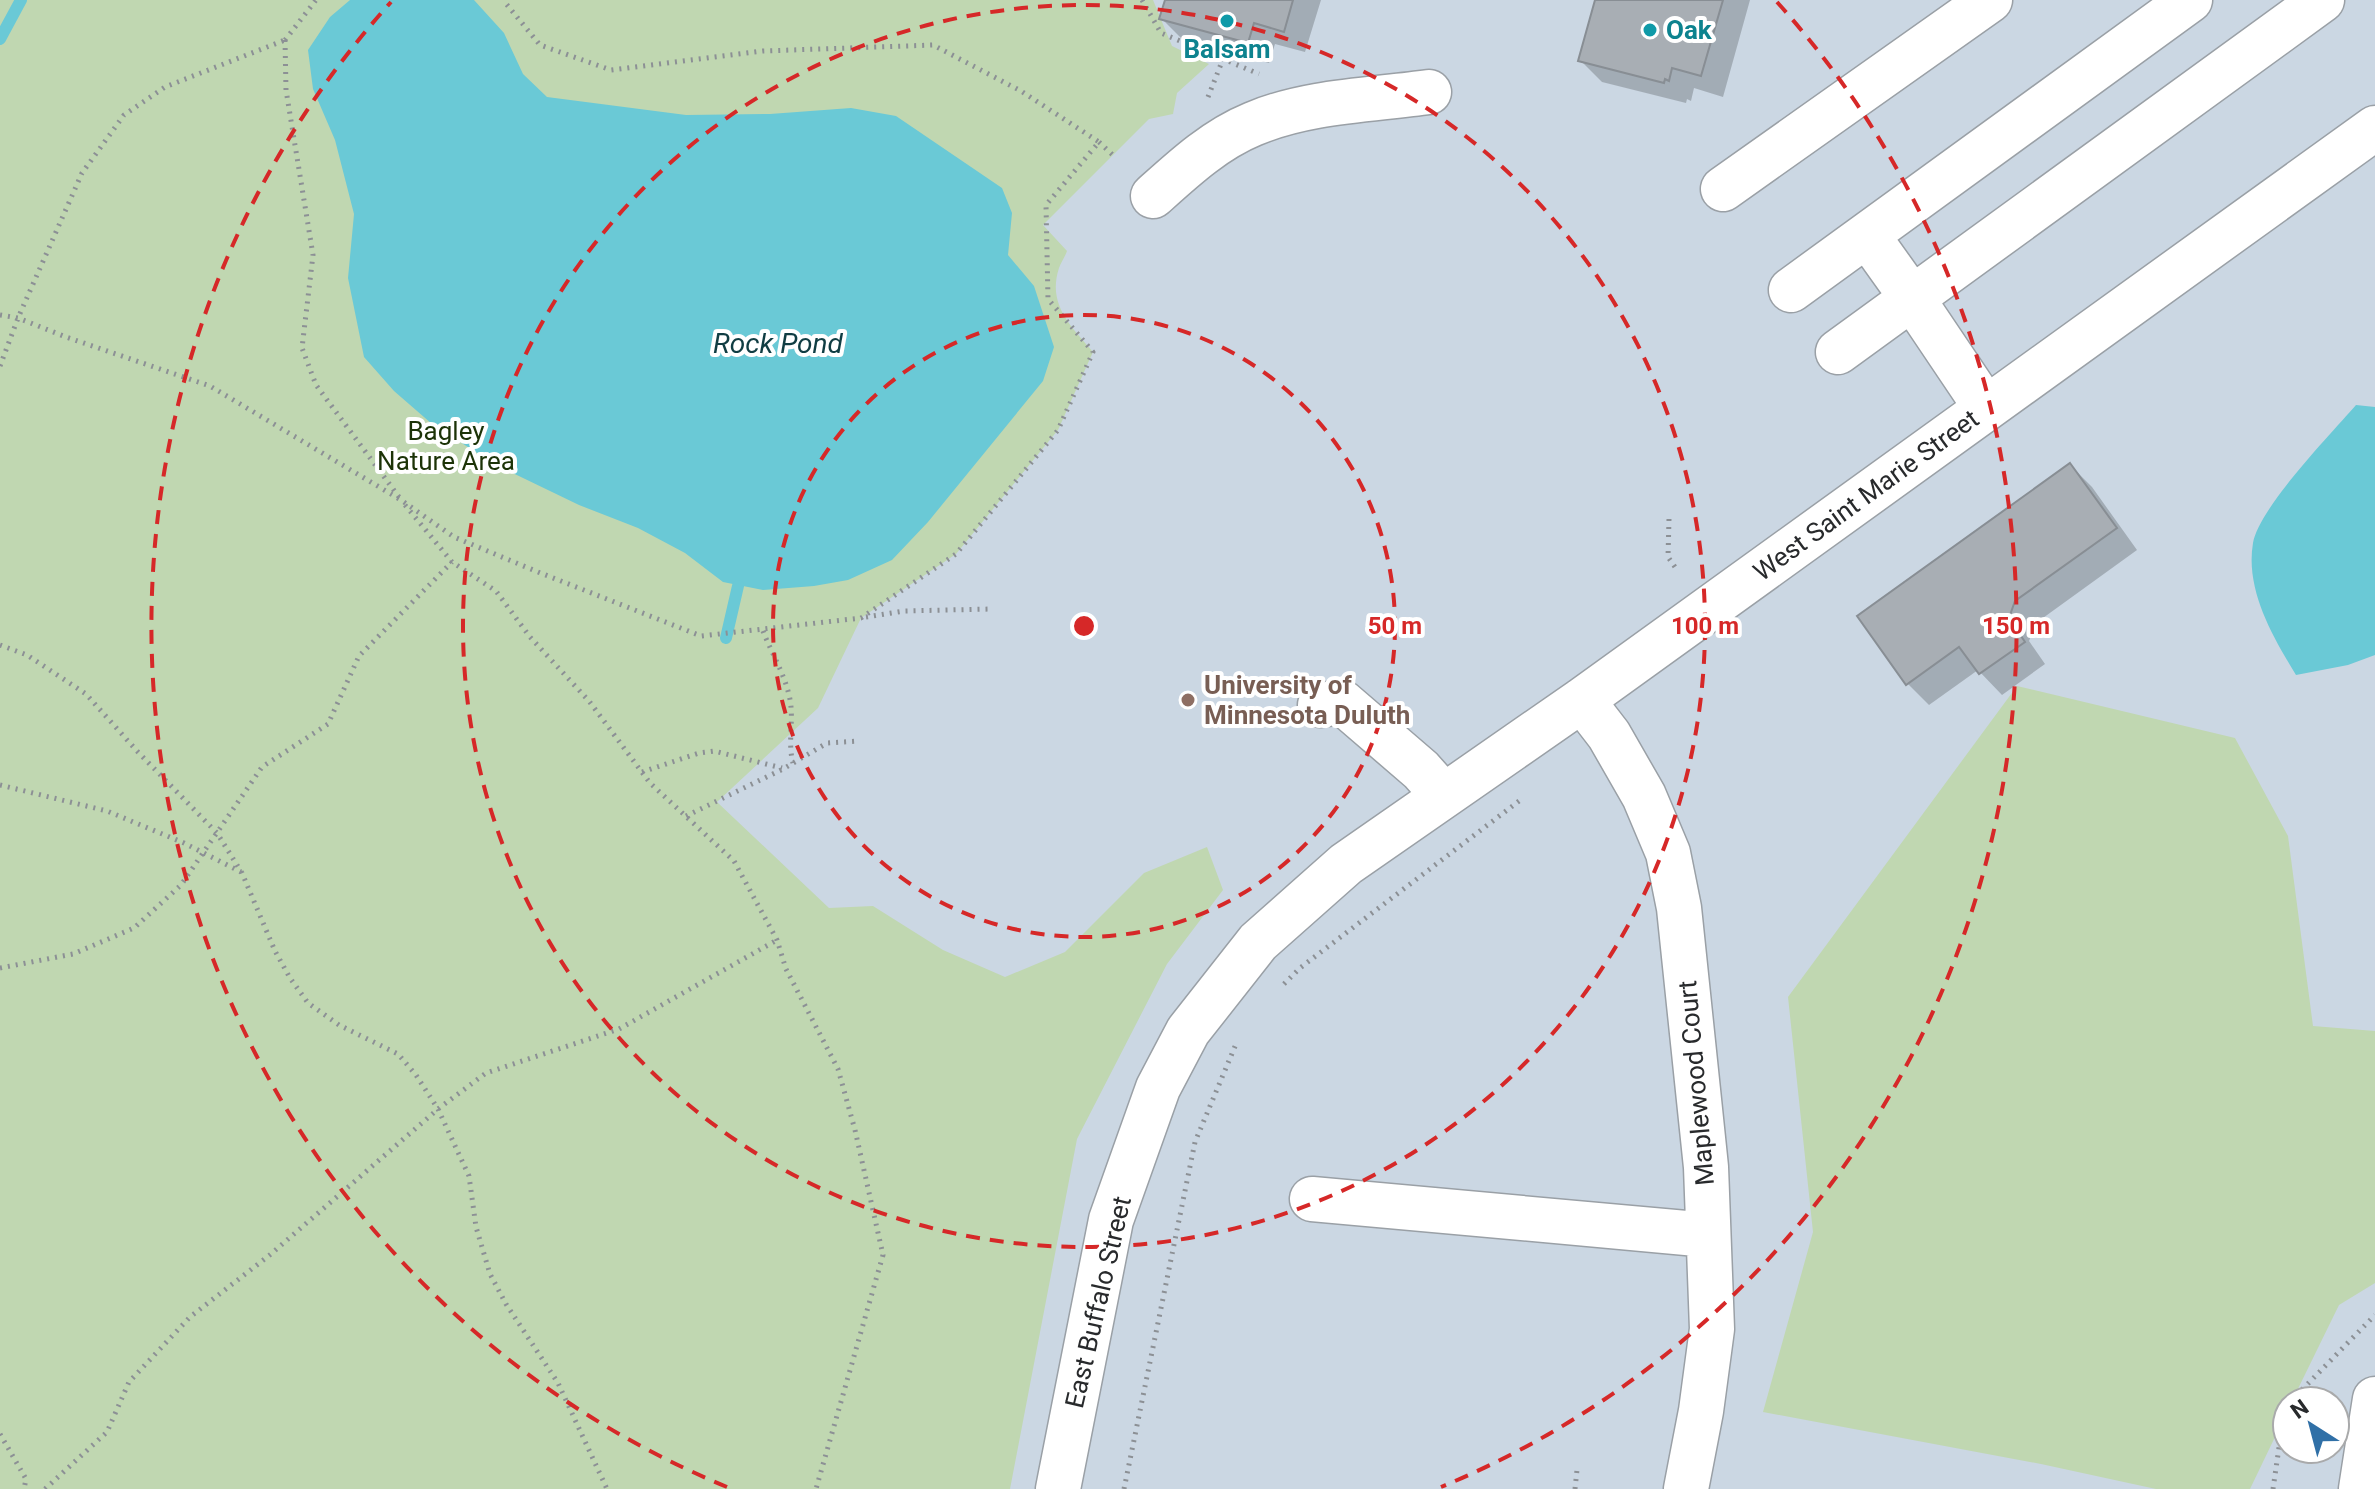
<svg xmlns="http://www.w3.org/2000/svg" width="2375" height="1489" font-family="Roboto,sans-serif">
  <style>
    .built { fill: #cbd7e3; fill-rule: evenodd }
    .green { fill: #c0d7b1 }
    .water { fill: #6ac9d6 }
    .shadow { fill: #0003 }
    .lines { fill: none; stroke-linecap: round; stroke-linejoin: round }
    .stream { stroke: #6ac9d6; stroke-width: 12 }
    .building { fill: #a8aeb4; stroke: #888e94; stroke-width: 2 }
    .minor-casing { stroke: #9aa0a6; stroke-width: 47 }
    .path { stroke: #8c9095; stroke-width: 5; stroke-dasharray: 2 6; stroke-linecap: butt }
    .minor { stroke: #fff; stroke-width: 44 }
    .ring { fill: none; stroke: #d62828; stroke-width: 4; stroke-dasharray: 14 10 }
    .culture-dot { fill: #0f9aa8; stroke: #fff; stroke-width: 3 }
    .education-dot { fill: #8d6e63; stroke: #fff; stroke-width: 3 }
    .labels { text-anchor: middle; stroke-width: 8; stroke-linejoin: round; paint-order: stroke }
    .culture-label { font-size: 26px; font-weight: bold; fill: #0d838f; stroke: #fff; text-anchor: start }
    .park-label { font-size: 26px; fill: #1c3307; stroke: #fff }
    .street-label { font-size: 26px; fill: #282a2c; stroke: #fff }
    .education-label { font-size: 26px; font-weight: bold; fill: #785e54; stroke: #fff; text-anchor: start }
    .water-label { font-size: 28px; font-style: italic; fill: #103d43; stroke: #fff }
    .centre { fill: #d62828; stroke: #fff; stroke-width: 4 }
    .ring-label { font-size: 24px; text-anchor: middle; font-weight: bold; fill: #d62828; stroke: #fff; stroke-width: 8; stroke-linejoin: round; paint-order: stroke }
  </style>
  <rect width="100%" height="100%" fill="#dce2e9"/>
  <path class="built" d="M0 0H2375V1489H0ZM2287 1401H2335V1449H2287Z"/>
  <path class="green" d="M0 0H1153L1172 46 1209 64 1177 93 1173 114 1149 119 1043 225 1067 251C1065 257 1061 262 1059 268 1047 305 1071 326 1093 352L1058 430 956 554 861 618 818 708 717 802 829 908 873 906 943 950 1005 977 1065 952 1144 873 1207 847 1223 890 1167 964 1077 1139 1010 1489H0Z
    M2017 686 2235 738 2288 836 2313 1026 2375 1031V1283L2339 1305 2292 1401H2287V1412L2250 1489H2156L2041 1464 1763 1412 1813 1232 1788 997Z"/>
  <path class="water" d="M350 0H474L504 33 523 74 547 97 686 115 770 114 851 108 896 116 1002 188 1012 213 1008 255 1034 286 1054 347 1043 381 928 522 892 560 848 580 814 586 763 590 723 582 685 553 638 528 579 505 496 465 432 424 394 391 364 357 348 278 354 214 335 140 313 89 308 50 330 17Z
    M2356 405 2375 407V655L2348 665 2296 675C2273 637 2245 590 2253 543 2259 508 2330 435 2356 405Z"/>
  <path class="shadow" d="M1167 0H1321L1305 52 1275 44 1269 63 1183 40 1162 19Z
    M1597 0H1750L1723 97 1694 88 1691 101 1687 99 1686 103 1602 82 1580 60Z
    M2070 465 2092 487 2137 550 2036 623 2029 641 2045 664 2002 695 1978 670 1929 705 1908 684 1860 617Z"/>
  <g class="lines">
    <path class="stream" d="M0 39 21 0
      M726 638 738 586"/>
  </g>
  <path class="building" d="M1165 0H1293L1284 32 1254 23 1248 43 1159 19Z
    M1595 0H1723L1701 76 1672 68 1669 81 1665 79 1664 83 1578 61Z
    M2070 463 2117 528 2015 601 2009 618 2025 642 1979 674 1959 647 1906 685 1857 616Z"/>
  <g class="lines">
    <g class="minor-casing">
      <path id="minor" d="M1723 189 1990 0
        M1153 196C1183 169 1214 140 1253 124 1307 101 1371 100 1429 92
        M1867 235 1912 298 1986 408
        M1791 290 2190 0
        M1838 352 2322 0
        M1582 700 1609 735 1644 796 1668 853 1679 908 1706 1167 1712 1329 1701 1411 1686 1489
        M1320 705 1342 702 1421 770 1444 796
        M1312 1199 1708 1235
        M1058 1489 1111 1220 1158 1088 1188 1031 1258 942 1346 864 1582 700 2375 128
        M2361 1489 2375 1399"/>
    </g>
    <path class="path" d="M1142 0 1161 33 1259 74
      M285 40 286 90 313 255 302 348 316 385 399 497
      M285 40 316 0
      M1208 97 1223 59
      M1099 142 1116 158
      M0 315 18 318 66 337 210 386 401 500 454 537 538 572 701 636 861 618 956 554 1058 430 1093 352 1048 299 1046 205 1099 142 1021 91 933 45 763 51 611 70 540 45 503 0
      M0 366 18 318 82 173 124 115 165 87 285 40
      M405 505 452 562 496 591 530 637 589 701 650 783 734 861 777 940 786 969 838 1069 855 1130 883 1255 816 1489
      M1669 519 1668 557 1675 567
      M866 617 904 611 991 609
      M763 631C771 652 784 673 789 695 795 718 787 741 793 763
      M0 645 27 655 86 694 137 751 217 833 242 873 275 951 290 978 308 1003 339 1025 398 1054 416 1075 438 1109 469 1176 476 1227 490 1274 506 1304 558 1383 607 1489
      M642 772 699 753 714 751 782 768
      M0 785 107 811 184 843 241 872
      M686 816 783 769 827 743 860 741
      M0 968 73 954 134 928 181 885 262 767 328 724 359 656 452 562
      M1284 984 1300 968 1523 798
      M2291 1401 2375 1315
      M0 1434 26 1479 24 1489
      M45 1489 107 1432 129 1382 190 1317 271 1254 438 1109 486 1073 619 1029 777 940
      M1124 1489 1195 1142 1236 1044
      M1575 1489 1577 1470
      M2273 1489 2284 1413 2287 1406"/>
    <use href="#minor" class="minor"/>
  </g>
  <g class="ring">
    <circle cx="1084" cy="626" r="311"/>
    <circle cx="1084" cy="626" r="621"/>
    <path d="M727 1487A932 932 0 0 1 391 2M1777 2A932 932 0 0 1 1441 1487"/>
  </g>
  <g class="culture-dot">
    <circle cx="1227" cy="21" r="8"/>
    <circle cx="1650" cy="30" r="8"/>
  </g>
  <circle class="education-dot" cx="1188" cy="700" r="8"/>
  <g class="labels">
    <g class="culture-label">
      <text x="1666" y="39">Oak</text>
      <text x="1227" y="58" text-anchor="middle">Balsam</text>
    </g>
    <g class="park-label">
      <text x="446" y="440">Bagley<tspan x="446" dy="30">Nature Area</tspan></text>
    </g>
    <g class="street-label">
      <text transform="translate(1866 495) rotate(-36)" y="9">West Saint Marie Street</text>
      <text transform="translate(1696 1083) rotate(-95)" y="9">Maplewood Court</text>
      <text transform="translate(1098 1302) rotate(-77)" y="9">East Buffalo Street</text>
    </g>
    <g class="education-label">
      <text x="1204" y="694">University of<tspan x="1204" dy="30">Minnesota Duluth</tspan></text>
    </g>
    <g class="water-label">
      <text x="778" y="353">Rock Pond</text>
    </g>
  </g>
  <circle cx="1084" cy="626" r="12" class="centre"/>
  <g class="ring-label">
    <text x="1395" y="634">50 m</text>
    <text x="1705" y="634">100 m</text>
    <text x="2016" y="634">150 m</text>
  </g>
  <g transform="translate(2311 1425) rotate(324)"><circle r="38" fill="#ffffff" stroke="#a9aaab" stroke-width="2"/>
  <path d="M0-6L14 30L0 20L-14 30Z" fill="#3070a7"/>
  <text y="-12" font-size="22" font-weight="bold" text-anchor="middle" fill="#282a2c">N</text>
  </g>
</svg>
